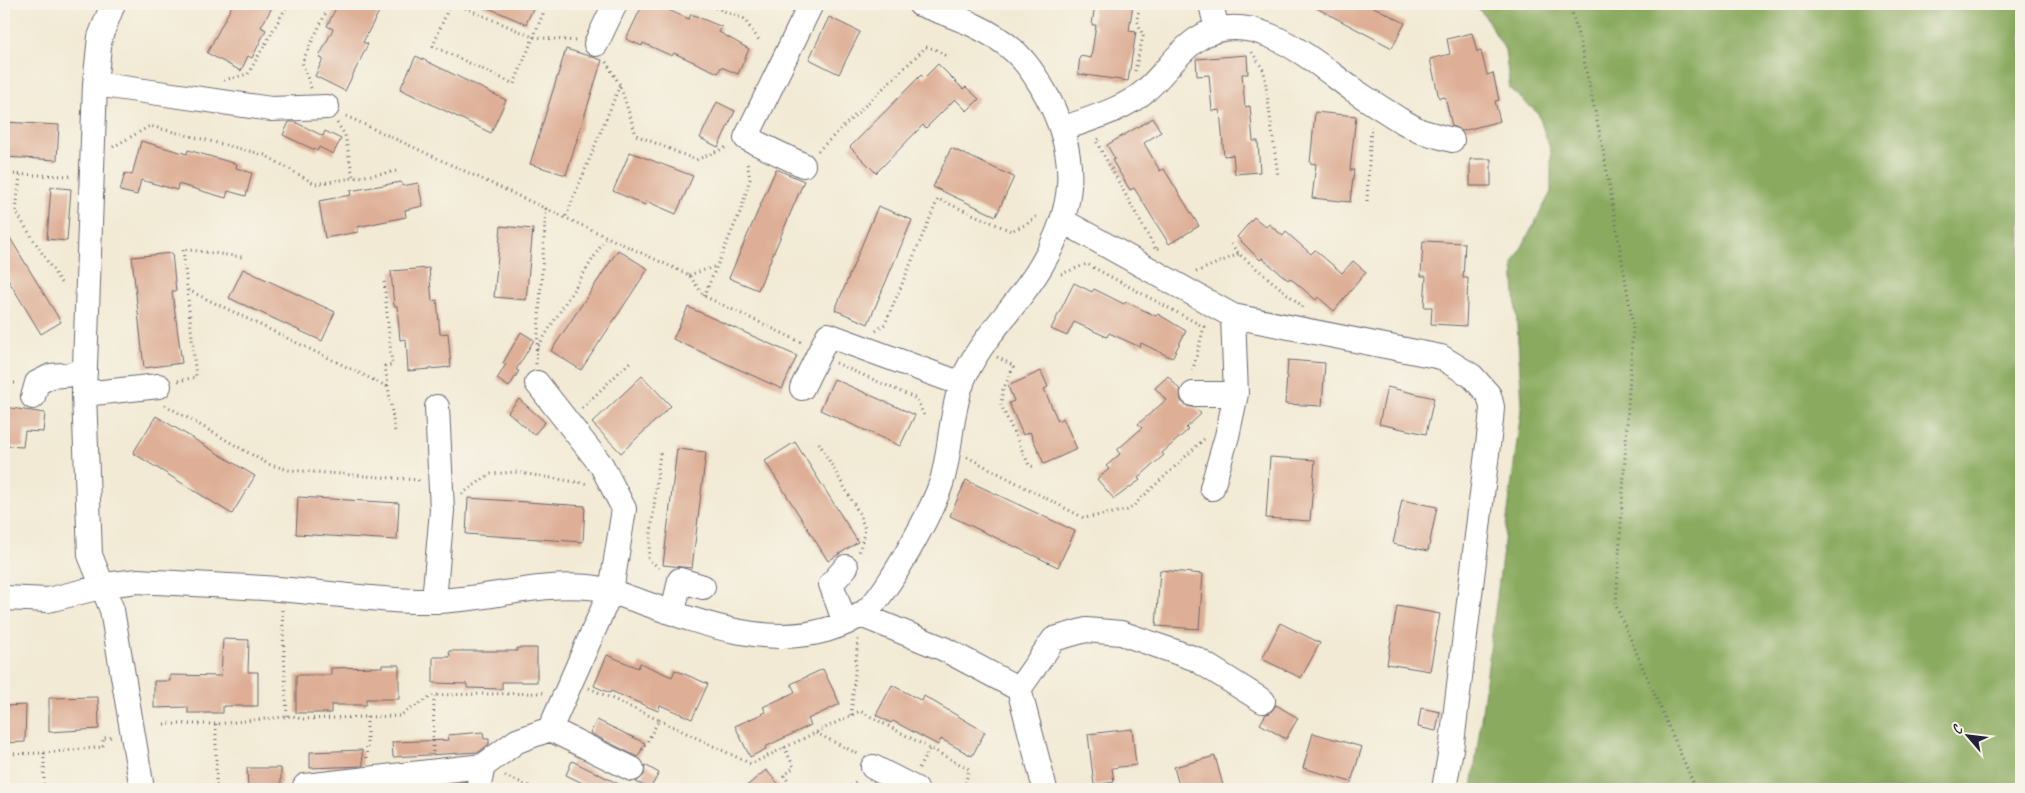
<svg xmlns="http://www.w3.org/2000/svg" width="2025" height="793" font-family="Caveat,sans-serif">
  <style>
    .forest { fill: #8aaa5e; stroke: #56664c }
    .building { fill: #deaf96 }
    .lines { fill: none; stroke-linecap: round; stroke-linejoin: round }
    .minor-casing { stroke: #6b6871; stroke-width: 26 }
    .path { stroke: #6b6871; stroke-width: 3; stroke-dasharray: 1 4; stroke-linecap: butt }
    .minor { stroke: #fff; stroke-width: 24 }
  </style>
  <rect width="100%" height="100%" fill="#f7f3e8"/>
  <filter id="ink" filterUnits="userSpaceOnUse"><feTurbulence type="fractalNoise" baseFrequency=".02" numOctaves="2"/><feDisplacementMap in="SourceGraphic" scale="10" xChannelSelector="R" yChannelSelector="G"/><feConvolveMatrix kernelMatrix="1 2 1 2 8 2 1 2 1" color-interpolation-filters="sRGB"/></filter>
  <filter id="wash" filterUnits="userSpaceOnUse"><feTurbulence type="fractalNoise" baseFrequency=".0096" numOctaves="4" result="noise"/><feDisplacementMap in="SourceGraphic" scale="20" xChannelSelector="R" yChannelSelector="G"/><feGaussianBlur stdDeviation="1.12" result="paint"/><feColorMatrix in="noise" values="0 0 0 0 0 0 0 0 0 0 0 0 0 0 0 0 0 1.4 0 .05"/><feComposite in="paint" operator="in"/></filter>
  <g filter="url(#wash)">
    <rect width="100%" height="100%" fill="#f2ead4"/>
    <path class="forest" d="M1473 4H2021V789H1472L1522 403 1513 264 1551 192V152L1538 113 1510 89 1505 50 1485 16Z"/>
    <g id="blocks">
      <path class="building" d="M233 4H274L261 27 266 30 252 58 248 56 241 71 207 53Z
        M338 4H383L363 42 368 44 345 91 315 76 323 59 319 57 333 29 327 26Z
        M479 4H535L526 24Z
        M643 4H654L689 19 691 14 722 27 719 32 749 49 738 74 721 67 718 73 674 53 672 56 643 43 642 46 626 39Z
        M1095 4H1133L1129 31 1136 32 1128 81 1078 74 1080 56 1091 58 1096 25H1092Z
        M1309 4H1368L1405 23 1392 48Z
        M829 17 860 32 839 74 809 59Z
        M1472 33 1477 52 1481 51 1487 75 1493 73 1499 100 1495 101 1500 121 1462 131 1452 126 1445 97 1439 98 1430 59 1450 54 1447 39Z
        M566 49 602 60 566 175 530 164Z
        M1247 55 1248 74H1242L1245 107 1250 106 1253 141H1258L1260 172 1235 174 1233 155 1224 156 1220 110 1212 111 1209 75 1197 76 1196 59Z
        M416 56 506 100 491 133 400 89Z
        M938 64 963 89 966 87 979 99 967 111 955 99 926 128 923 125 876 173 850 147 921 75 924 78Z
        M717 102 735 111 718 147 700 138Z
        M1315 112 1356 116 1350 170H1354L1350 202 1312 198 1316 164 1310 163Z
        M1153 118 1161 132 1144 143 1160 171 1164 169 1199 226 1169 244 1134 188 1130 190 1112 160 1115 159 1107 145Z
        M4 122 59 125 57 160 4 157Z
        M289 122H295L323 136 325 131 341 139 333 154 319 147 317 151 283 135Z
        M141 141 187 154 188 150 237 164 236 168 252 173 246 196 228 191 226 198 178 184 177 190 141 180 137 195 120 191 125 173 132 175Z
        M951 148 1014 177 996 216 933 187Z
        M630 152 693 176 676 214 646 201 645 205 613 191Z
        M1470 159H1491V186H1470Z
        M776 169 804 181 758 290 729 278Z
        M401 182 402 186 418 183 423 206 405 210 406 217 357 227 358 232 325 238 319 201 351 195 350 191Z
        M51 187 71 189 67 241 47 239Z
        M878 206 912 220 868 324 835 310Z
        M1254 217 1266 227 1269 224 1283 236 1286 232 1311 254 1315 250 1342 273 1353 261 1366 272 1334 311 1318 297 1316 300 1290 278 1288 280 1262 258 1260 260 1237 237Z
        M501 226 533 229 526 300 494 297Z
        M4 228 61 322 41 334 4 273Z
        M1423 241 1465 243 1463 278H1468L1466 326 1431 324 1432 307H1424L1426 276H1421Z
        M618 250 648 269 581 370 551 351Z
        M172 253 176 291H172L182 363 144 368 132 257Z
        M429 268 432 301 437 300 440 334 448 333 451 367 408 371 406 339 400 340 397 306H394L391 271Z
        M243 269 335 312 322 341 229 298Z
        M1074 283 1092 292 1094 289 1124 304 1126 302 1156 316 1158 314 1186 331 1172 358 1141 343 1140 347 1109 333 1107 337 1074 322 1067 336 1051 329Z
        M688 307 797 356 782 389 673 339Z
        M521 332 534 340 516 370 519 371 509 387 497 379 506 364 503 363Z
        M1288 360 1325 363 1322 406 1285 404Z
        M1041 371 1048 387 1044 389 1058 421 1063 418 1077 449 1044 464 1030 432 1023 435 1009 403 1014 401 1008 386Z
        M642 376 671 406 621 453 592 423Z
        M1168 376 1180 390 1181 401 1187 406 1196 408 1201 414 1186 428 1188 430 1162 453 1164 455 1138 478 1140 480 1114 499 1097 479 1109 469 1106 466 1120 454 1117 450 1142 428 1138 424 1166 400 1155 388Z
        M834 379 915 415 900 446 820 410Z
        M1387 387 1434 398 1426 434 1379 424Z
        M519 399 545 422 534 435 508 412Z
        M4 407 45 413 43 432 25 431 23 447 4 446Z
        M156 416 255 476 232 514 133 453Z
        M795 442 858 542 828 561 765 461Z
        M677 449 706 452 692 568 663 565Z
        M1270 457 1315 460 1310 521 1266 518Z
        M966 480 1075 531 1058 567 950 516Z
        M298 497 399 503 397 540 296 534Z
        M468 498 585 506 583 542 466 534Z
        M1402 500 1437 507 1428 551 1393 544Z
        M1160 570 1203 574 1199 629 1156 626Z
        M1397 606 1440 614 1430 671 1387 664Z
        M1280 623 1320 643 1301 678 1262 659Z
        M223 639 249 640 248 672H258V706H223V713H188V707L154 708V681H170V675L221 676Z
        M517 648H537V682H502V689L467 688V684L433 683V657H450L449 651H517Z
        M607 655 638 668 640 663 672 677 675 670 708 684 692 719 660 705 658 711 611 691 610 693 594 686Z
        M382 665H399V699H366V705H331V713H296V675H331V668L382 667Z
        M823 669 840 704 808 719 811 725 765 747 766 749 750 757 735 726 766 712 763 707 795 692 791 684Z
        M892 685 922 701 924 696 985 732 972 756 941 739 938 745 893 721 891 723 876 715Z
        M98 697 99 729 49 732V698Z
        M26 705 25 742 4 743V706Z
        M1276 705 1298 718 1286 739 1260 724 1266 714 1270 713Z
        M1421 708 1440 712 1436 731 1418 727Z
        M597 720 645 743 638 757 590 733Z
        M1132 729 1136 765 1112 768 1114 782 1094 785 1088 734Z
        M483 732 484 739H489V744L479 752 393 757 392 742 449 740 448 735Z
        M1313 733 1362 747 1351 782 1303 768Z
        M362 750 363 766 310 768V752Z
        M1215 756 1224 789H1180L1174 767Z
        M572 761 629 789H595L566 775Z
        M645 765 659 773 650 789 636 782 644 775Z
        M247 768H281V789H248Z
        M766 770 783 789H743Z"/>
    </g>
  </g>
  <g filter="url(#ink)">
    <use href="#blocks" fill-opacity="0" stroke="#6b6871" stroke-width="1"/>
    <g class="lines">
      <g class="minor-casing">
        <path id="minor" d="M113 4 100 37 95 84 84 394 90 555 112 610 142 789
          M1211 4 1217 30
          M596 44 615 4
          M95 84 271 109 327 107
          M1062 129C1089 119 1123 110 1145 91 1164 75 1178 51 1199 38 1251 5 1312 60 1352 89 1368 100 1384 110 1400 120L1420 131 1452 140
          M803 165 746 138 811 4
          M1063 221 1233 316 1441 357 1472 376 1489 395 1492 407 1491 420 1452 743 1444 789
          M802 388 828 335 962 384
          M84 394 159 386
          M1193 394H1236
          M33 397 37 383 51 376 85 373
          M1212 488 1227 436 1236 394 1233 316
          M4 598 48 600 113 584 138 581C192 584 247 586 301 591 345 595 390 602 434 601 486 600 538 582 589 587 607 588 622 596 639 601 698 622 763 648 826 630 840 626 854 620 866 611 887 594 936 505 943 477 951 446 951 412 962 382 979 339 1018 306 1041 266 1076 207 1079 158 1048 98 1039 81 1027 62 1013 50 987 27 952 16 920 4
          M434 601 442 510 437 407
          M673 612 680 580 703 587
          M861 615 944 649 1019 689 1045 789
          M845 623 831 584 846 567
          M1019 689 1054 639 1086 630 1121 633 1196 659 1263 701
          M550 729 632 769
          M873 767 916 789
          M305 786 483 766
          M478 789 483 766 517 741 550 729 611 591 624 509 602 466 537 383"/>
      </g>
      <path class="path" d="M450 4 433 46 514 84 547 4
        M456 4 533 37 576 41
        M706 4 744 19 759 40
        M1570 4 1582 51 1603 149 1633 325 1616 606 1696 789
        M2013 4 2021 9
        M1252 52 1264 71 1278 176
        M606 62 620 85 636 135 696 160 727 147
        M1135 71 1143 36 1137 20 1140 4
        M224 80 248 74 288 4
        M311 88 302 62 330 4
        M346 116 689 275 704 296 803 343
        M337 123 345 135 353 177
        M1099 139 1096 141 1156 250 1161 246
        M113 147 150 126 265 155 315 184 397 171
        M818 151 926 47 935 49 946 56
        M4 174 71 176
        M20 175 16 212 61 283
        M1367 201 1371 126
        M566 216 620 85
        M1231 244 1239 254 1302 306 1301 309
        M1196 272 1239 254
        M1061 274 1087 264 1204 327 1192 373
        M689 275 717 266
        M384 282 392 365 385 366 395 432
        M188 290 388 387
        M704 296 741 210 750 179 747 162
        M876 331 885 324 938 199 1011 231 1027 224 1037 216
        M536 350 607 236
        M997 357 1014 366 1003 390 1001 405 1029 465 1036 468
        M836 363 917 399 924 416
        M536 364 546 207
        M178 381 196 377 183 249 242 257
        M4 383H16
        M165 405 268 464 289 470 418 480 420 483
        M582 408 631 361
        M819 443 859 513 865 529 859 553
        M660 453 648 559 662 570
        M967 457 1084 518 1129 510 1204 439
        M462 494 490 474 515 472 588 484
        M282 610 287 716
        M589 688 659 720 641 753
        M851 715 858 639
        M367 717V759
        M659 720 751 764 860 711 969 769 964 789
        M159 724H216L293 716 301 719 399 716 434 695 543 693
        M216 724V789
        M816 733 858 754
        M784 747 794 767 784 776 795 789
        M433 752 434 695
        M44 753 103 747V738L114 737
        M4 754 44 753V789
        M919 768 930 748
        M505 776 537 789
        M847 789 858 780"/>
      <use href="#minor" class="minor"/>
    </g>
  </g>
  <rect width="2025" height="793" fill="none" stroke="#f7f3e8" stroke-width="20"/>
  <g transform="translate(1968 736) rotate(298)" stroke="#f7f3e8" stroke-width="4" paint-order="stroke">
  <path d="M0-4L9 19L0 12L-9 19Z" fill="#22223b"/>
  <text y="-8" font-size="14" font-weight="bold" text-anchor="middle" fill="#22223b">С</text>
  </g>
</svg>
